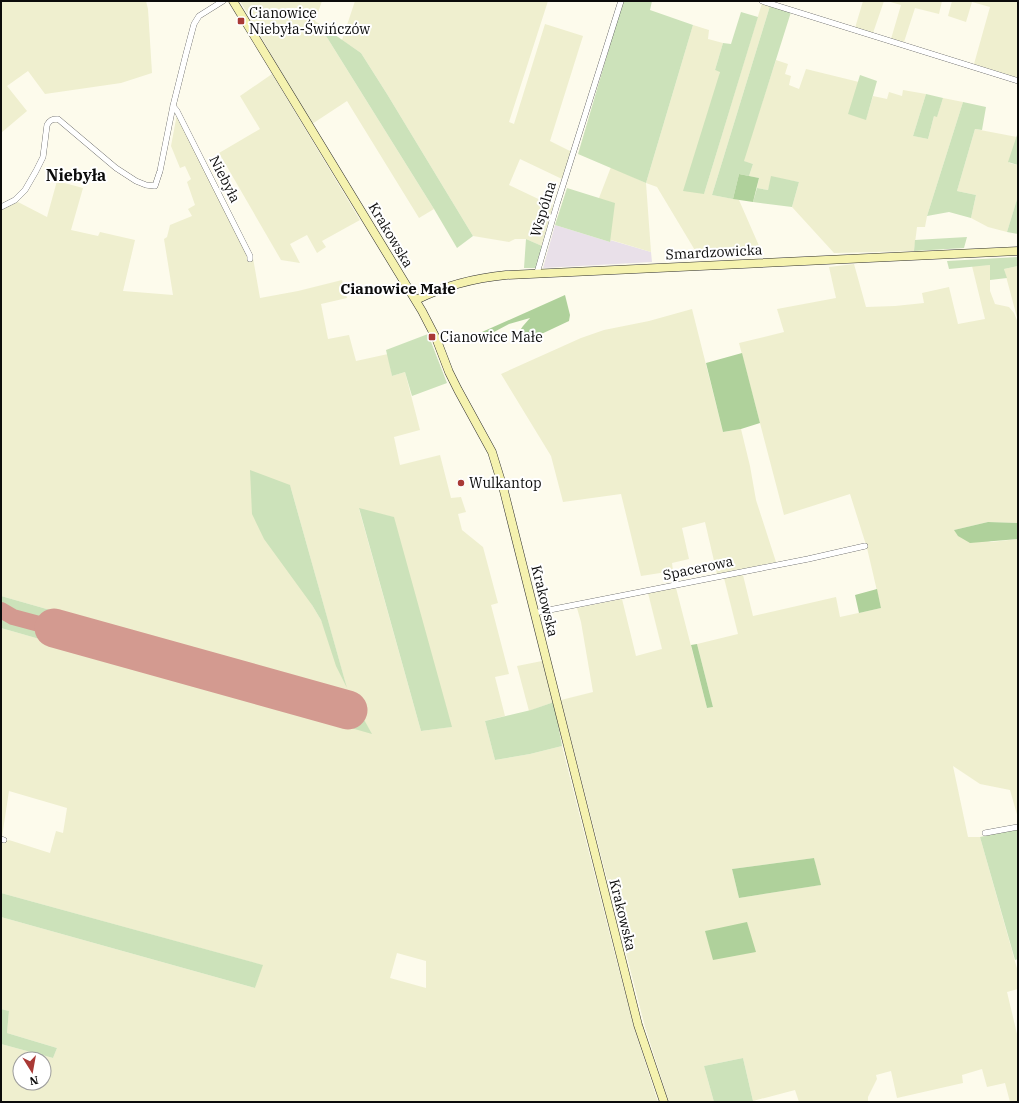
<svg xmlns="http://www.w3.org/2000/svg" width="1019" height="1103" font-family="'IBM Plex Serif',serif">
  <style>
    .industrial { fill: #e9e0e9 }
    .farmland { fill: #efefcf; fill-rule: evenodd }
    .green { fill: #cce2ba }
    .forest { fill: #afd19b }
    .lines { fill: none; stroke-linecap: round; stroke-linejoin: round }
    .taxiway { stroke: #d39a90; stroke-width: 16 }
    .runway { stroke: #d39a90; stroke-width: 39 }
    .street-casing { stroke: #3e3e3e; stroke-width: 6 }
    .secondary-casing { stroke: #2d2d2d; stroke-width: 9 }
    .street { stroke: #fff; stroke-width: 5.5 }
    .secondary { stroke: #f5f2af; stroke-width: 8 }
    .poi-dot { fill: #a93935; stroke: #fff; stroke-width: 1.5 }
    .labels { text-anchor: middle; stroke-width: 4; stroke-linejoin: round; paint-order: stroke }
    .poi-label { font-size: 14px; fill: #0b0b0b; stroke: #fff; text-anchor: start }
    .street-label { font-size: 14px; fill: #0b0b0b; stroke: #fff }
    .neighbourhood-label { font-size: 15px; font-weight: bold; fill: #0b0b0b; stroke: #fff }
    .quarter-label { font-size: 16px; font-weight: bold; fill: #0b0b0b; stroke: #fff }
  </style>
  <rect width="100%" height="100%" fill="#fdfbec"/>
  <path class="industrial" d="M555 225 610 242V240L651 252 652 262 543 268Z"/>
  <path class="farmland" d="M1 1H146L148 9 152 73 121 83 45 94 28 71 7 86 27 111 1 133Z
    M240 1H322L315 21 318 23 434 209 419 218 347 101 312 124Z
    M355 1H548L509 122 514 124 545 24 583 36 550 141 572 152 562 179 520 159 509 185 553 206 542 246 526 239H515L509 242 473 236 387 94 361 53 342 40Z
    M863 1H884L873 33 855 28Z
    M887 1H942L939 14 915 8 904 42 891 39 901 5Z
    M952 1H1018V78L974 64 990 7 972 2 966 22 948 16Z
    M762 3 770 6 712 195 739 200 763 255 699 257 657 187 646 183 651 252 611 240 610 242 599 198 611 167 646 183 693 25 709 30 708 39 723 43 715 70 720 71 704 194Z
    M776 60 788 64 785 74 791 76 789 85 799 89 806 69 859 82 849 114 866 119 873 96 887 99 889 92 902 96 903 90 926 94 913 136 928 139 934 116H937L943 98 963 102 927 216 925 227H917L914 251 834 253 792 207 799 182 772 177 768 190 757 188 759 178 749 176 753 164 743 161Z
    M272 74 360 220 322 241 326 247 317 253 307 235 290 244 300 263 281 260 219 153 260 129 240 96Z
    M177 114 253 258 260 298 298 291 342 280 347 298 321 304 328 339 349 335 356 361 388 354 392 376 405 372 420 430 394 437 400 465 440 455 451 498 461 497 466 512 458 514 462 530 483 547 498 603 491 605 509 674 495 677 505 716 485 721 495 760 530 754 562 746 614 951 636 1034 658 1102H1V1044L53 1058 57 1048 7 1033 9 1011 1 1009V917L255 988 262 965 1 893V842L9 840 50 853 56 831 63 833 67 808 9 791 2 837H1V628L371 733 351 696 1 596V209L18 202 47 217 57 181 83 188 71 230 98 236 100 232 135 240 123 291 173 295 164 239 167 237 170 225 192 216 188 209 195 205 187 182 191 179 185 166 180 168 171 146ZM290 485 346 685 321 620 312 605ZM359 509 393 517 451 727 421 731ZM397 953 426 961V988L390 978ZM20 1059H44V1083H20Z
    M975 129 1017 137 1009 163 1018 165V196L1007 232 988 227 971 218 976 195 957 191Z
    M854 264 866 307 895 306 924 303 922 293 949 287 958 324 985 319 972 266 990 265V291L995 304 1009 307 1014 313 1018 323V523L988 522 954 530 991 542 1018 539V818L1010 790 980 784 953 766 968 837H980L1018 972V989L1007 992 1018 1038V1102H1010L1005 1083 987 1087 982 1069 962 1075 963 1083 897 1098 891 1071 876 1075 877 1079 868 1097V1102H799L795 1090 753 1101 743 1058 704 1066 714 1102H669L645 1027 561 700 593 692 581 622 577 608 622 599 636 656 662 649 648 593 676 588 707 708 713 707 697 644 738 634 724 578 743 575 753 616 836 597 840 617 881 608 867 548 850 494 784 515 739 343 784 332 777 309 836 298 829 267ZM814 858 820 885 739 898 732 869Z
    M1018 266V321L1004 269Z
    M692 309 723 432 741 429 750 466 756 500 776 562 717 574 705 522 682 528 689 559 672 563 673 571 641 576 621 494 563 502 551 456 501 374 581 338 604 330 649 321Z
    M542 661 554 702 529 711 517 666Z"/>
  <path class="green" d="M623 1H652L650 10 693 25 646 183 578 154Z
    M770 6 791 12 744 161 753 164 749 176 739 174 733 199 712 195Z
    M741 12 758 17 704 194 683 191 720 72 715 70 723 43 731 44Z
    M318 23 361 53 387 94 473 236 457 248 434 209Z
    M860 75 877 81 866 120 848 114Z
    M926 94 943 98 937 117 934 116 928 139 913 136Z
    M963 102 986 107 982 130 975 129 957 191 976 195 971 218 949 212 927 216Z
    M1018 132V165L1008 162Z
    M771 176 799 182 792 207 753 202 757 188 768 190Z
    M567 188 615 203 610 242 555 225Z
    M1018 196V234L1007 232Z
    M967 237 964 248 914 251 915 240Z
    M526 239 542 246 536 268H524Z
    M1018 257V266L1004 269 1007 278 990 280V265L949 269 947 261Z
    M428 334 447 383 412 396 405 372 392 376 386 350Z
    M250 470 290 485 347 688 336 666 321 620 312 605 264 539 252 514Z
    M359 508 394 517 452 727 421 731Z
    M1 596 351 696 372 734 1 628Z
    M554 702 562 746 530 754 495 760 485 721 531 710Z
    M1018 829V959L1015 960 980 837Z
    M1 893 263 965 255 988 1 917Z
    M1 1009 9 1011 7 1033 57 1048 53 1058 1 1044Z
    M743 1058 753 1101 750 1102H714L704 1066Z"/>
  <path class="forest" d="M739 174 759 178 753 202 733 199Z
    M565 295 570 315 569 321 520 344 516 336 523 326 530 318 509 324 477 341 473 336Z
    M742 353 760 423 741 429 723 432 706 363Z
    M988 522 1018 523V539L970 543 958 536 954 530Z
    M877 589 881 608 859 613 855 595Z
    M697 644 713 707 707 708 691 645Z
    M814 858 821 885 739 898 732 869Z
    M747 922 756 952 713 960 705 931Z"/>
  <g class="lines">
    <path class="taxiway" d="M1 610 13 617 54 628"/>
    <path class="runway" d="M54 628 348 710"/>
    <g class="street-casing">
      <path id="street" d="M762 1 1018 81
        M173 106 177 111 250 256V259
        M1 207 15 200 25 190 36 171 43 157 47 125C50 120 52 119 58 119L116 168 136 181 146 185 155 186 160 171 173 106 186 54 194 24 199 16 223 1
        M537 273 557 204 621 1
        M534 613 808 559 865 546
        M985 833 1018 827
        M1 839 4 840"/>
    </g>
    <g class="secondary-casing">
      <path id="secondary" d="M233 1 422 311 436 338 449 372 458 390 492 452 504 491 638 1025 664 1102
        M416 300C444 286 475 278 506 275L1018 251"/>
    </g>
    <use href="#street" class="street"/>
    <use href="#secondary" class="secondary"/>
  </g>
  <g class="poi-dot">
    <rect x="237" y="17" width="8" height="8" rx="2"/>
    <rect x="428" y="333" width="8" height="8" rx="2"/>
    <circle cx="461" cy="483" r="4"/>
  </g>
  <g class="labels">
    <g class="poi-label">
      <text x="249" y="18">Cianowice<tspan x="249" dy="16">Niebyła-Świńczów</tspan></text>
      <text x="440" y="342">Cianowice Małe</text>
      <text x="469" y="488">Wulkantop</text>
    </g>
    <g class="street-label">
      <text transform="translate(225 179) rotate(63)" y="5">Niebyła</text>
      <text transform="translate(543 209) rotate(-73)" y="5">Wspólna</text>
      <text transform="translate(391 235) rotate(59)" y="5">Krakowska</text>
      <text transform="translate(714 252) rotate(-3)" y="5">Smardzowicka</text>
      <text transform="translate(698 568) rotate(-12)" y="5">Spacerowa</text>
      <text transform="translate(545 601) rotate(76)" y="5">Krakowska</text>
      <text transform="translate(623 915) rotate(76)" y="5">Krakowska</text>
    </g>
    <g class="neighbourhood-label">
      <text x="398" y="294">Cianowice Małe</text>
    </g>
    <g class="quarter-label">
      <text x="76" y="181">Niebyła</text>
    </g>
  </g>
  <rect width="1019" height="1103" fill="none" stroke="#0b0b0b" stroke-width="4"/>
  <g transform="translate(32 1071) rotate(169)"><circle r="19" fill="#ffffff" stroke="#9d9d9d"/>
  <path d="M0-3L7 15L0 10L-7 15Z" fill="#a93935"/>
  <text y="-6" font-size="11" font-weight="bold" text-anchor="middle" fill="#0b0b0b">N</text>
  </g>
</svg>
